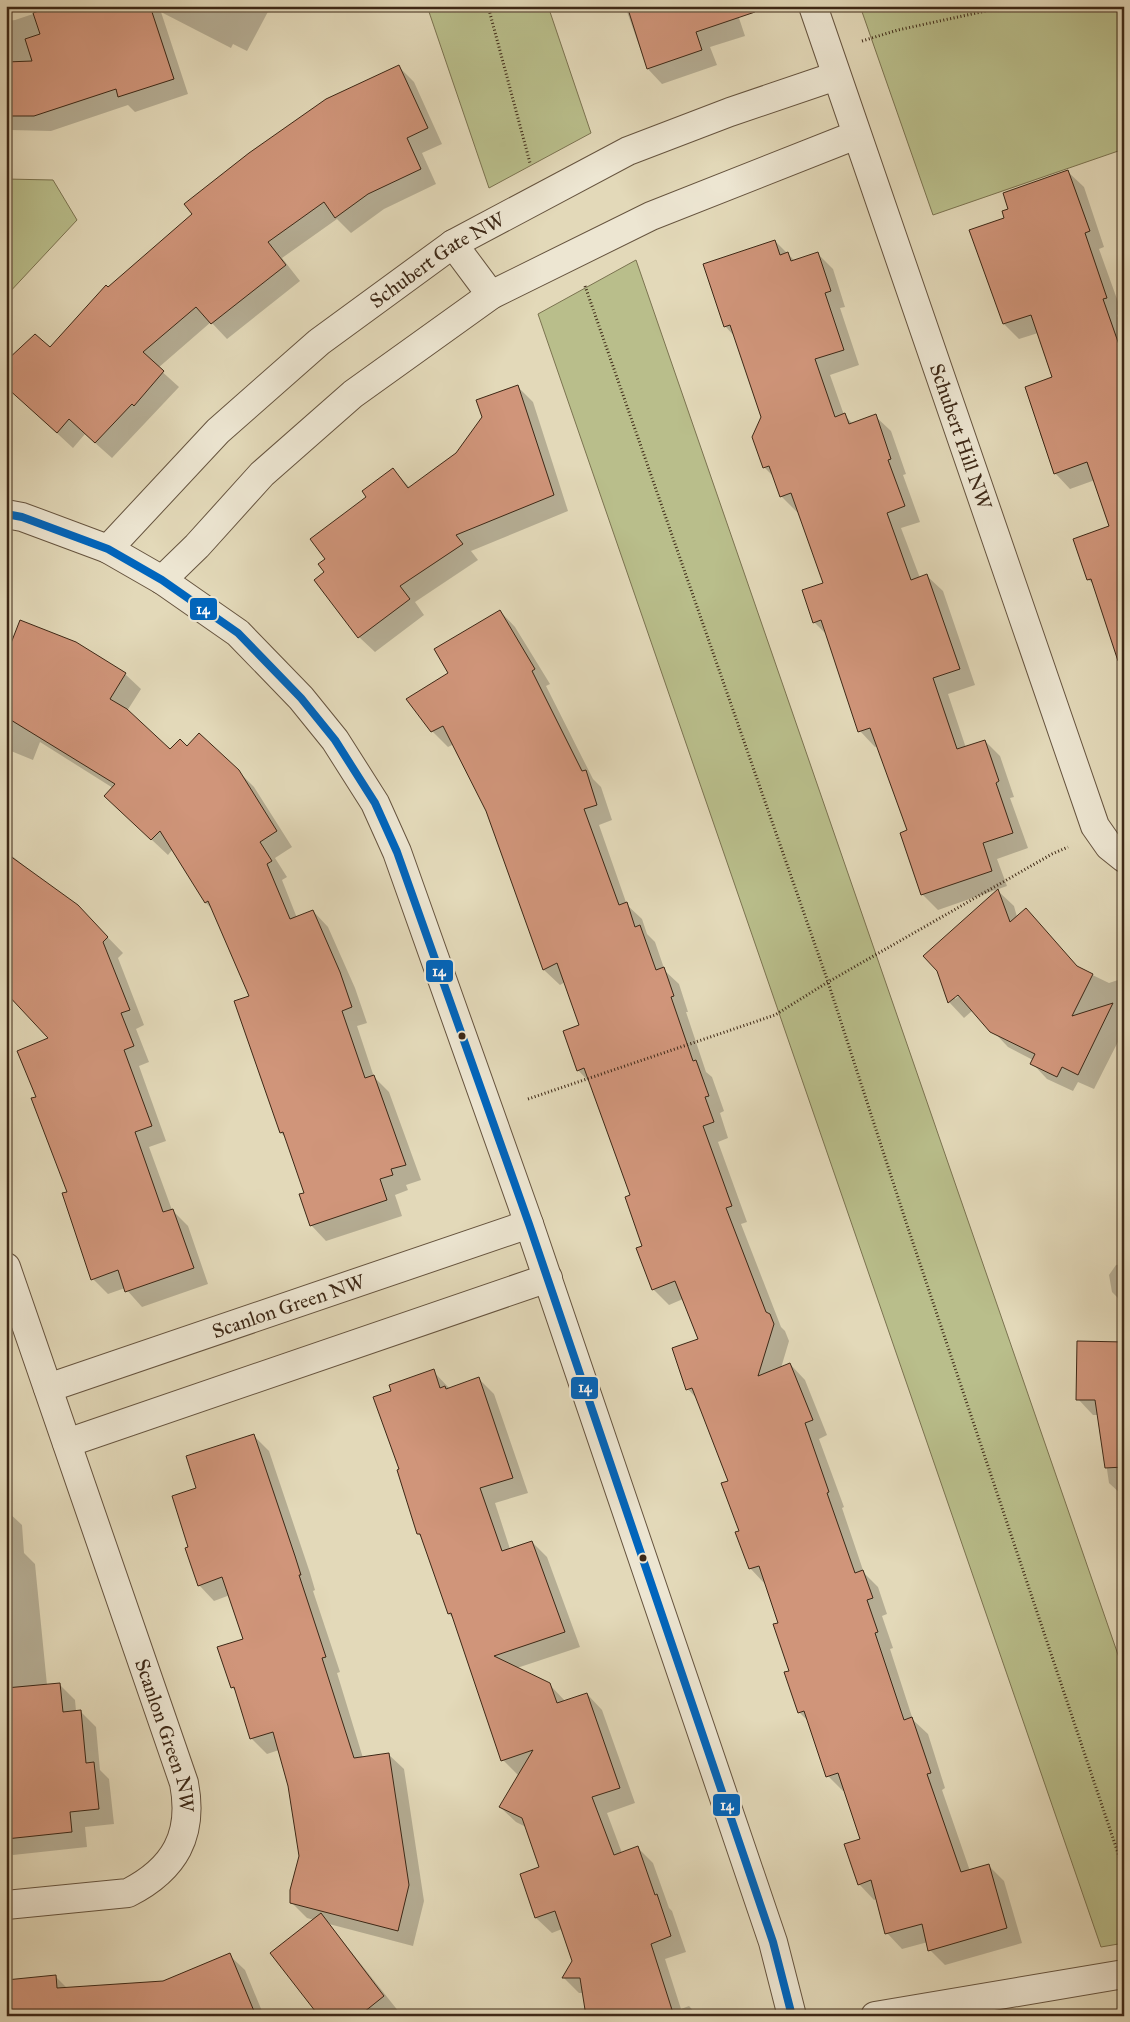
<svg xmlns="http://www.w3.org/2000/svg" width="1130" height="2022" font-family="'IM FELL Great Primer',serif">
  <style>
    .green { fill: #b9be8b; stroke: #7b7350 }
    .shadow { fill: #0003; fill-rule: evenodd }
    .building { fill: #d0957a; stroke: #3d2816 }
    .lines { fill: none; stroke-linecap: round; stroke-linejoin: round }
    .minor-casing { stroke: #66543f; stroke-width: 30 }
    .tertiary-casing { stroke: #66543f; stroke-width: 30 }
    .path { stroke: #3d2816; stroke-width: 3; stroke-dasharray: 1 2.5; stroke-linecap: butt }
    .minor { stroke: #ede6d2; stroke-width: 28 }
    .tertiary { stroke: #ede6d2; stroke-width: 28 }
    .bus-1-casing { stroke: #ede6d2; stroke-width: 11 }
    .bus-1 { stroke: #0065bd; stroke-width: 8 }
    .bus-dot { fill: #3d2816; stroke: #ede6d2; stroke-width: 2 }
    .labels { text-anchor: middle; stroke-width: 4.5; stroke-linejoin: round; paint-order: stroke }
    .street-label { font-size: 20px; fill: #3d2816; stroke: #ede6d2 }
    .line-badge { stroke: #ede6d2; stroke-width: 2 }
    .badge-label { font-size: 14px; text-anchor: middle; font-weight: bold; fill: #fff }
  </style>
  <rect width="100%" height="100%" fill="#e3d9b9"/>
  <filter id="stains"><feTurbulence type="fractalNoise" baseFrequency=".004" numOctaves="4"/><feColorMatrix values="0 0 0 0 .2 0 0 0 0 .09 0 0 0 0 .02 0 0 0 .5 -.17"/></filter>
  <radialGradient id="worn" r=".72"><stop offset=".6" stop-color="#630" stop-opacity="0"/><stop offset="1" stop-color="#630" stop-opacity=".3"/></radialGradient>
  <path class="green" d="M427 6H548L591 133 489 188Z
    M860 6H1124V149L933 215Z
    M6 179 53 180 77 220 6 296Z
    M636 260 1124 1672V1943L1101 1947 538 314Z"/>
  <path class="shadow" d="M57 6H271L247 51 233 44 231 48 161 12 188 94 135 112 128 105 51 131 10 130 11 140 6 145V21L15 20Z
    M625 6H735L745 36 710 47 717 65 662 84 647 68Z
    M398 66 414 82 442 144 422 153 436 184 384 209 351 233 337 219 282 258 300 281 227 339 211 322 158 368 179 387 112 458 85 434 73 448 6 386 50 349 108 288Z
    M1068 172 1084 187 1104 247 1099 249 1122 313 1117 315 1124 334V674L1094 585 1088 579 1111 527 1095 480 1070 489 1055 473 1040 434 1042 433 1054 378 1038 333 1019 339 1004 324 1006 219 1010 209Z
    M775 241 795 261 818 254 833 269 845 307 840 308 859 365 830 375 844 415 853 424 875 416 891 431 906 474 903 475 920 522 901 528 920 578 927 576 943 591 975 685 948 694 966 748 985 741 1000 756 1014 797 1010 798 1028 848 997 859 1007 886 938 910 922 894 908 831 878 746 875 747 860 731 828 636 814 622 824 584 799 511 797 512 781 496 775 478 764 467 762 417 735 337 725 326Z
    M518 387 533 402 568 511 471 551 478 560 415 602 424 615 375 652 359 637 326 573 327 559 367 497 393 469 410 488 456 453Z
    M500 611 515 627 550 684 546 686 593 779 601 787 612 820 599 825 627 905 642 919 647 934 655 942 665 971 679 984 688 1012H686L706 1072 712 1077 724 1111 720 1113 728 1138 718 1142 747 1222 741 1224 781 1327 785 1331 789 1341 781 1368 790 1364 805 1380 827 1435 819 1439 844 1507 842 1508 864 1573 878 1587 887 1614 882 1616 893 1648 890 1649 913 1720 928 1734 945 1788 942 1790 970 1871 989 1866 1004 1881 1022 1943 945 1965 930 1950 928 1942 902 1949 887 1933 877 1899 874 1900 859 1884 862 1840 845 1791H843L828 1776 809 1722 799 1712 780 1623 765 1584 750 1568 730 1481 697 1399 688 1389 700 1340 683 1299 669 1305 653 1289 632 1196 591 1084 578 1070 580 1026 565 982 560 985 544 970 488 810 454 744 448 747 432 731 408 700 450 674Z
    M6 637 125 674 141 689 127 711 171 751 187 748 238 771 254 787 292 847 275 858 287 877 282 880 297 918 313 911 328 927 355 988 367 1023 357 1026 374 1077 389 1092 421 1180 406 1185 408 1190 395 1195 402 1216 326 1241 311 1225 305 1193 286 1138 281 1133 236 1002 251 997 213 910 206 903 172 850 168 855 121 811 113 788 40 742 33 760 6 749Z
    M6 851 93 922 123 953 118 958 144 1025 136 1029 149 1062 139 1066 166 1141 149 1147 172 1210 188 1226 208 1284 142 1307 125 1288 108 1294 93 1279 68 1192 37 1097 50 1039 6 991Z
    M998 891 1014 906 1017 917 1025 909 1080 969 1109 983 1124 978V1030L1094 1089 1078 1082 1073 1091 1047 1079 1032 1063 1033 1060 1008 1047 973 1010 964 1018 949 1002 938 970ZM963 992 955 999V995Z
    M1124 1264V1304L1112 1292 1109 1275 1116 1265Z
    M1124 1343V1502L1122 1495 1109 1483 1099 1415H1093L1078 1399Z
    M433 1371 450 1389 479 1379 494 1394 528 1493 495 1503 510 1549 532 1542 547 1557 580 1647 517 1668 549 1684 566 1702 587 1694 602 1710 635 1803 607 1813 622 1853 638 1848 653 1863 669 1908 672 1911 686 1952 665 1959 681 2009 689 2006 698 2016H588L584 1993H579L564 1978 573 1961 562 1929 552 1933 536 1918 540 1868 526 1827 516 1822 500 1807 519 1776 503 1760 455 1620 449 1614 423 1538 418 1534 401 1470 393 1392Z
    M253 1435 269 1451 310 1573 315 1590 313 1591 340 1672 337 1673 363 1758 388 1754 404 1769 424 1901 413 1946 329 1924 399 2012 394 2016H321L314 1920 307 1918 292 1903 300 1856 290 1785 279 1750 267 1754 251 1738 237 1693 232 1687 245 1640 230 1595 214 1601 199 1585 190 1548 198 1489Z
    M6 1510 22 1525 24 1553 35 1564 47 1685 59 1684 75 1700 76 1711H80L96 1727 100 1770 109 1779 114 1824 85 1827 87 1847 13 1855 6 1848Z
    M229 1955 245 1970 264 2016H6L55 1976 67 1988 164 1982Z"/>
  <path class="building" d="M53 6H150L174 79 118 97 116 89 34 116H6V62L32 61 25 39 40 34 33 13Z
    M627 6H754L755 12 696 32 702 50 647 69Z
    M399 65 428 128 407 138 421 169 368 194 335 218 324 202 268 242 286 265 211 324 196 307 143 352 164 371 134 406 132 404 95 443 69 419 57 433 6 387V361L35 334 50 347 106 285 108 287 192 214 184 204 249 153 326 99Z
    M1068 170 1090 231 1085 233 1107 298 1103 299 1124 359V660L1118 661 1091 579 1087 580 1073 539 1109 526 1087 462 1054 474 1025 387 1052 377 1031 315 1003 324 969 230 1004 218 1002 211 1008 209 1003 193Z
    M775 240 780 255 788 252 791 261 818 252 831 291 825 293 844 350 815 359 835 417 845 413 849 424 876 414 891 459 888 460 905 506 887 513 911 580 927 574 960 669 933 678 957 749 985 740 999 781 996 783 1013 833 983 843 992 871 921 895 900 833 907 830 870 728 858 732 821 620 813 623 802 590 823 583 791 493 780 497 769 466 763 468 752 437 761 417 730 325 724 327 703 264Z
    M518 385 554 495 456 535 463 544 400 586 410 599 358 638 314 580 324 572 318 564 325 559 310 539 366 497 362 491 393 468 408 488 456 453 482 417 476 400Z
    M500 610 535 669 532 671 582 771 586 770 597 805 584 809 619 905 627 902 635 927 640 925 656 970 664 967 674 996 671 997 693 1061 696 1060 709 1096 705 1097 714 1122 703 1126 732 1206 726 1208 766 1312 770 1314 774 1324 758 1376 790 1363 813 1420 805 1423 829 1492 827 1493 855 1573 863 1570 873 1598 867 1600 878 1632 875 1633 904 1720 912 1717 931 1773 927 1774 961 1872 989 1864 1007 1928 928 1951 922 1924 885 1934 871 1880 858 1885 844 1844 860 1839 838 1773 826 1777 804 1711 798 1713 784 1672 789 1671 773 1624 778 1623 759 1566 749 1569 735 1532 739 1531 721 1483 728 1481 692 1388 686 1390 672 1348 698 1339 675 1281 652 1290 636 1248 642 1246 625 1197 630 1195 584 1068 577 1071 563 1031 579 1025 557 963 543 970 486 811 443 726 431 732 406 699 448 673 434 649Z
    M20 620 76 642 126 673 110 699 127 709 170 749 180 739 187 746 199 733 239 770 277 831 260 842 272 861 267 864 290 919 313 910 340 972 352 1007 342 1011 365 1078 374 1075 406 1165 391 1169 393 1175 380 1179 387 1200 310 1226 299 1194 304 1193 283 1132 280 1133 234 1001 249 996 208 901 205 903 160 831 151 840 104 796 115 784 6 717V656Z
    M6 853 78 905 108 937 103 942 130 1010 121 1013 134 1046 124 1050 152 1126 135 1132 163 1212 173 1209 194 1268 125 1292 118 1270 91 1280 62 1193 67 1192 31 1098 36 1097 17 1051 48 1038 6 993Z
    M998 889 1010 922 1026 908 1077 966 1093 974 1072 1016 1113 1003 1078 1075 1062 1067 1057 1077 1030 1064 1035 1054 990 1032 958 995 948 1003 937 971 923 956Z
    M1077 1341 1124 1342V1467L1105 1468 1095 1400H1076Z
    M434 1369 440 1388 445 1386 446 1389 479 1377 513 1478 480 1488 502 1551 532 1541 565 1632 494 1656 550 1683 557 1703 587 1693 620 1788 592 1797 614 1855 638 1846 655 1895 657 1894 671 1936 651 1944 674 2016H586L580 1978H562L572 1961 555 1911 535 1918 520 1874 539 1867 522 1818 499 1807 533 1750 501 1761 451 1613 448 1614 420 1534H417L397 1470 399 1469 373 1397 391 1391 389 1385Z
    M254 1434 295 1556 301 1575H299L326 1657 322 1658 354 1758 389 1753 409 1885 398 1931 290 1903V1890L299 1856 288 1786 273 1732 250 1739 234 1687 231 1688 217 1647 243 1639 222 1577 198 1586 185 1548 188 1547 172 1496 196 1488 186 1456Z
    M60 1683 63 1712 81 1710 86 1763 94 1762 99 1809 70 1812 72 1832 6 1839V1688Z
    M321 1913 384 1996 359 2016H319L270 1953Z
    M230 1953 256 2016H6V1980L56 1975 57 1988 163 1981Z"/>
  <g class="lines">
    <g class="minor-casing">
      <g id="minor">
        <path id="s1" d="M813 6 1095 826 1109 846 1124 858"/>
        <path d="M453 244 491 295"/>
        <path id="s2" d="M108 549 218 431 319 342 453 244 628 151 730 112 836 76"/>
        <path d="M162 580 197 546 262 474 353 394 491 295 651 216 856 135"/>
        <path id="s3" d="M6 1267 184 1783C194 1835 175 1869 128 1893L6 1905"/>
        <path id="s4" d="M48 1388 529 1224"/>
        <path d="M67 1443 548 1278"/>
        <path d="M875 2016 1124 1974"/>
      </g>
    </g>
    <g class="tertiary-casing">
      <path id="tertiary" d="M6 514 22 517 108 549 162 580 238 633 301 698 335 740 375 803 397 852 529 1224 773 1942 792 2016"/>
    </g>
    <path class="path" d="M488 6 530 163
      M862 41 898 30 990 10 995 6
      M585 286 828 982 906 1222 1124 1871
      M528 1099 775 1015 828 982 1052 854 1068 847"/>
    <use href="#minor" class="minor"/>
    <use href="#tertiary" class="tertiary"/>
    <g class="bus-1-casing">
      <path id="bus-1" d="M6 514 22 517 108 549 162 580 238 633 301 698 335 740 375 803 397 852 529 1224 773 1942 792 2016"/>
    </g>
    <use href="#bus-1" class="bus-1"/>
  </g>
  <g class="bus-dot">
    <circle cx="462" cy="1036" r="4.5"/>
    <circle cx="643" cy="1558" r="4.5"/>
  </g>
  <g class="labels">
    <g class="street-label">
      <text dy="7" stroke="none"><textPath href="#s2" startOffset="440">Schubert Gate NW</textPath></text>
      <text dy="7" stroke="none"><textPath href="#s1" startOffset="455">Schubert Hill NW</textPath></text>
      <text dy="7" stroke="none"><textPath href="#s4" startOffset="254">Scanlon Green NW</textPath></text>
      <text dy="7" stroke="none"><textPath href="#s3" startOffset="495">Scanlon Green NW</textPath></text>
    </g>
  </g>
  <g class="line-badge">
    <rect x="189" y="597" width="29" height="24" rx="5" fill="#0065bd"/>
    <rect x="425" y="959" width="29" height="24" rx="5" fill="#0065bd"/>
    <rect x="570" y="1376" width="29" height="24" rx="5" fill="#0065bd"/>
    <rect x="712" y="1793" width="29" height="24" rx="5" fill="#0065bd"/>
  </g>
  <g class="badge-label">
    <text x="203" y="614">14</text>
    <text x="439" y="976">14</text>
    <text x="585" y="1392">14</text>
    <text x="727" y="1810">14</text>
  </g>
  <rect width="1130" height="2022" fill="none" stroke="#e3d9b9" stroke-width="25"/>
  <rect x="8" y="8" width="1115" height="2007" fill="none" stroke="#3d2816" stroke-width="2.5"/>
  <rect x="12" y="12" width="1105" height="1997" fill="none" stroke="#3d2816"/>
  <rect width="100%" height="100%" filter="url(#stains)"/>
  <rect width="100%" height="100%" fill="url(#worn)"/>
</svg>
